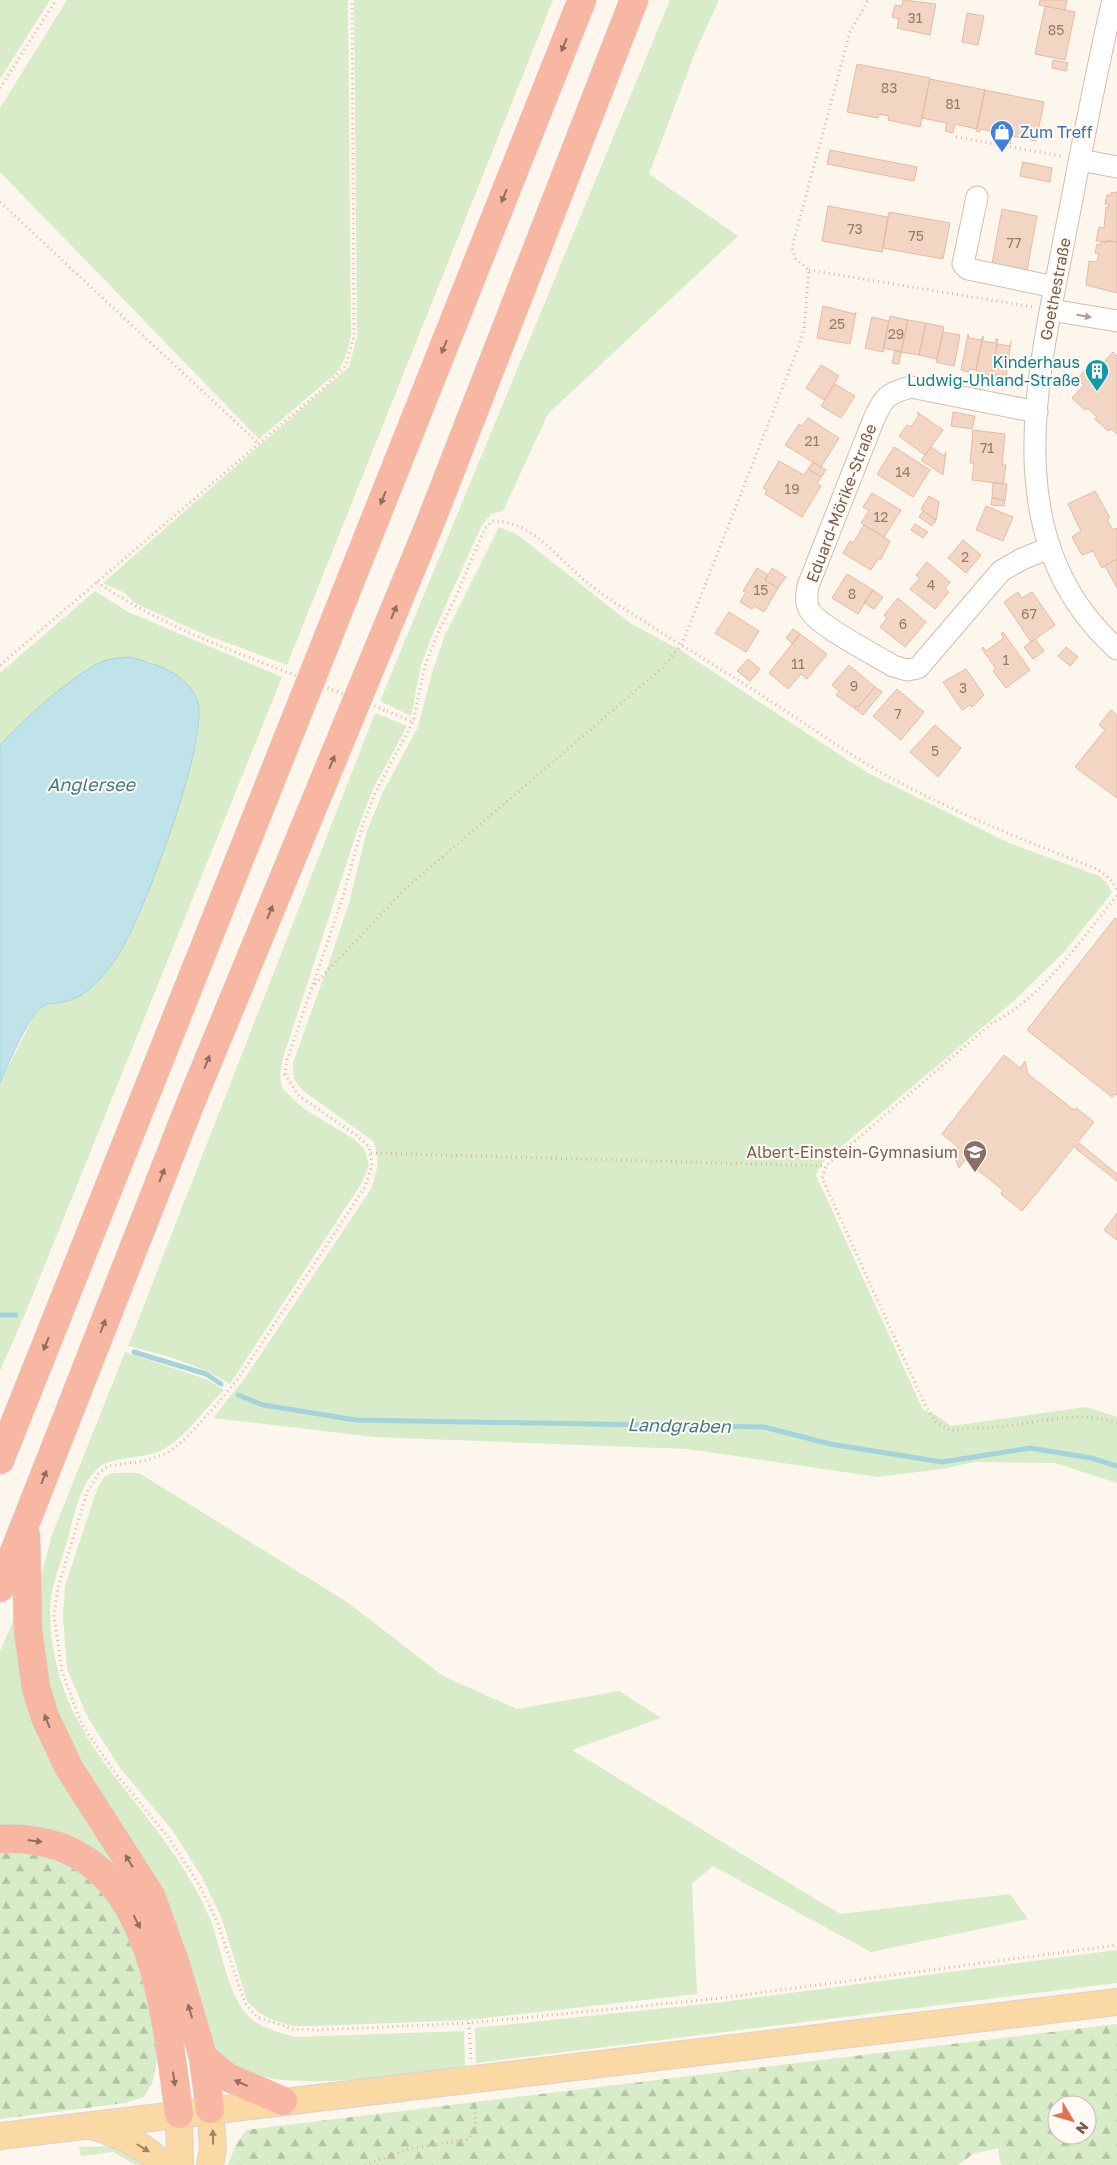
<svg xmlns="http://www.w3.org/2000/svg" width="1117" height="2165" font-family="'Golos Text',sans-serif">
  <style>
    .green { fill: #d8ecc9 }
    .forest { fill: url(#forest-firs); fill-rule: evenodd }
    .water { fill: #bfe3e8; stroke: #a5d3da }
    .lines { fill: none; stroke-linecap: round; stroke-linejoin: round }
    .stream { stroke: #a5d3da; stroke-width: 5 }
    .building { fill: #f3d5c3; stroke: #e6bba3 }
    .minor-casing { stroke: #d1beb0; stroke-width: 23 }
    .major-casing { stroke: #dad1cd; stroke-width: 28 }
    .highway-casing { stroke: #dad1cd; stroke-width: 29 }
    .path { stroke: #d9b8a5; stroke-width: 3; stroke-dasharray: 1 4; stroke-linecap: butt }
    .minor { stroke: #fff; stroke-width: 21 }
    .major { stroke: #fbd9a5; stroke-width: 26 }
    .highway { stroke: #f7b7a3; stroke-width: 28 }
    .path-bridge { stroke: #d9b8a5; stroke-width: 3; stroke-dasharray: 1 4; stroke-linecap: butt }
    .oneway { fill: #936e5e }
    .oneway2 { fill: #af9d94 }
    .oneway3 { fill: #a18267 }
    .labels { text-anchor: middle; stroke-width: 4; stroke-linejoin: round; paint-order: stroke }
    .number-label { font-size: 14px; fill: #987a6a }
    .shop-label { font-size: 16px; fill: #366cbe; stroke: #fffaf3; text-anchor: start }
    .street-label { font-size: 16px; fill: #7a5c4d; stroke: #fffaf3 }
    .culture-label { font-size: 16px; fill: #0d838f; stroke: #fffaf3; text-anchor: end }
    .education-label { font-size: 16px; fill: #785e54; stroke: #fffaf3; text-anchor: end }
    .water-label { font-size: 18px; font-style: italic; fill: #437c86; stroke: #fffaf3 }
  </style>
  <defs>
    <pattern id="forest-firs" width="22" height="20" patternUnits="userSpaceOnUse" patternTransform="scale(1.25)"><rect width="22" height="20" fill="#d8ecc9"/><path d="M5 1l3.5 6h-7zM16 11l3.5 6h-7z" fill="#b4c2a5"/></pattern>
  </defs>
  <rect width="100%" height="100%" fill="#fdf6ec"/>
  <path class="green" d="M0 0H50L0 79Z
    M67 0H348L351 336C348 350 345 361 336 373L259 439 0 172V108Z
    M354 0H553L287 665 201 633 135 603 125 593 103 583 349 367 357 337Z
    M670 0H719L695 53 649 174 738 236 548 414 503 511 491 514 481 527 434 631 421 665 411 716 380 701Z
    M499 527 518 535 630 623 680 650 866 772 1009 843 1099 876 1107 883 1112 893 1064 952 1016 999 823 1162 816 1175 923 1410 936 1415 951 1426 1086 1407 1117 1417V1483L1055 1463 974 1462 942 1469 878 1477 687 1449 374 1437 213 1418 245 1378 371 1189C377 1171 381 1159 373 1141L302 1090 294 1079 293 1063 332 954 349 903 367 831 382 794 418 727 432 673 445 635Z
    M95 591 128 612 282 677 27 1309 0 1371V1083L33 1018 41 1008 52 1002H63L116 958 136 922 172 826 196 746 200 719 153 662 129 657 114 659 96 665 65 687 0 745V673Z
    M375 713 407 726 373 789 359 825 283 1058 280 1075 282 1088 304 1109 354 1139 365 1150 369 1166 361 1184 230 1384C198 1364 165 1355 128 1346Z
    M125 1352 206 1379 224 1390C204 1409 187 1437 162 1450 143 1460 111 1455 97 1469 77 1488 73 1523 65 1548 58 1570 49 1593 50 1616 54 1739 140 1790 194 1886 201 1899 208 1913 213 1927 222 1953 230 2004 253 2020 264 2029 281 2033 295 2037L464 2031 465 2068C406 2074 284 2095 233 2067 226 2064 220 2055 214 2049L124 1835 51 1711 39 1612 41 1576 52 1535Z
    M113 1473H139L347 1602 443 1676 517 1709 619 1691 661 1718 572 1750 840 1914 1010 1894 1028 1919 871 1952 713 1866 692 1884 697 1994 468 2020 317 2026H292L273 2020 259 2013 247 2001 222 1919 202 1877 173 1831 121 1769 88 1718 67 1669 63 1616 65 1586 97 1489 104 1477Z
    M19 1607 18 1634 136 1887 0 1830V1651Z
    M1117 1950V1983L476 2063 475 2028 714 2003Z
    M110 2146 127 2150 150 2165H136L113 2152 81 2156 79 2147Z"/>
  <path class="forest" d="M0 1850 42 1855 86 1874 104 1889 140 1956 159 2049 152 2084 144 2097 125 2103 0 2119Z
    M1117 2024V2165H1001L998 2148 973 2154 958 2165H228L235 2147 246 2130ZM1057 2105H1087V2135H1057Z"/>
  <path class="water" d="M129 657C155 663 190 674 198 703 209 741 140 926 115 960 102 978 86 998 63 1002 55 1004 49 1002 42 1007 27 1018 8 1065 0 1083V745C25 718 63 684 95 665 105 659 118 658 129 657Z"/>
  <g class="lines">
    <path class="stream" d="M0 1315H16
      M134 1352 206 1374 221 1384
      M238 1395 263 1405 356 1420 764 1427 830 1444 942 1462 1030 1448 1091 1458 1117 1466"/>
  </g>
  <path class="building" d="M903 0 936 4 930 35 897 28 899 19 892 17 895 5 902 6Z
    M1040 0H1067L1065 10 1039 5Z
    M1045 6 1075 12 1065 60 1035 54Z
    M967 13 984 16 978 45 962 42Z
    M1053 60 1068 63 1066 71 1052 68Z
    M857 64 930 78 920 127 888 120 889 116 879 114 878 118 847 112Z
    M930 79 985 90 977 129 955 124 953 133 945 131 947 123 922 118Z
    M985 90 1044 102 1036 141 1012 136 1010 144 1002 142 1004 134 980 129V132L976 131Z
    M830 150 917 167 914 181 827 164Z
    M1023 162 1052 168 1050 182 1020 176Z
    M1117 191V242L1096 241 1099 227 1104 228 1106 207 1108 208 1109 204H1105L1107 195H1111V192L1116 193Z
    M828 206 888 217 882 252 822 241Z
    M1002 209 1037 216 1026 276 991 269Z
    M889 212 950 223 943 259 883 248Z
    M1107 240 1117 242V293L1086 285 1089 261 1097 262 1099 254 1095 253 1097 244 1101 245V242L1106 243Z
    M823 306 855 314 856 312 850 344 817 338Z
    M890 316 908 320 901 352 883 348Z
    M872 317 889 321 883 352 865 348Z
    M908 320 926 323 919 355 901 352Z
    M926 323 944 327 937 359 919 355Z
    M943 332 960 335 954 366 936 362Z
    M968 334 969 338 981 340 983 336 976 370 969 369 968 372 961 370Z
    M983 336V341L995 343 996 339H998L991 376 976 370Z
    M1011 341 1006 376H991L997 344 1010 346Z
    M895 350 901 352 899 364 892 363Z
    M1113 352 1117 356V434L1111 429 1108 431 1095 419 1097 417 1087 408 1085 410 1072 398 1084 385 1077 379 1094 360 1099 364 1094 369 1096 371Z
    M821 365 839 376 824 400 806 388Z
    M835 384 855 396 841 418 821 406Z
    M917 412 943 430 925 455 899 436 907 425 911 427 919 415Z
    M953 412 975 416 972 429 951 426Z
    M808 418 839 438 821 467 785 445 799 424 802 426Z
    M973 430 1005 434 1002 465H1006L1003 484 972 480 974 463H970Z
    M894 447 930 470 913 497 877 474Z
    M931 447 944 456 946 452 943 475 921 460Z
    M779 461 804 475 808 469 821 477 817 484 821 486 802 517 765 494 767 490 763 488Z
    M813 462 826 470 821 477 808 469Z
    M993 483 1007 484 1005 500 992 498Z
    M1095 491 1110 518 1107 520 1113 530 1117 528V559L1102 568 1093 551 1082 555 1072 537 1081 531 1068 504Z
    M872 493 901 510 884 537 861 523 869 511 863 507Z
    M929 496 939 502 936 520 921 509Z
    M992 498 1005 500 1004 506 991 505Z
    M986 506 1013 517 1003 541 976 530Z
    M923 511 936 520 932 526 919 517Z
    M915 524 928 532 923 538 911 530Z
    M864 525 890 541 881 559H878L871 570 843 553 850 541 853 543Z
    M963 540 981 555 966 573 948 558Z
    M1117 559V588L1105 566Z
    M927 562 950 582 945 588 949 592 935 609 910 589 920 578 916 575Z
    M757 568 768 575 765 580 778 588 764 612 754 606 752 609 740 602 746 592 743 591Z
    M772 568 786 577 778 588 765 580Z
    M847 574 873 590 858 614 832 598Z
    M873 590 883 597 874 609 864 603Z
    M1018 592 1022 598 1032 592 1055 625 1031 642 1004 602Z
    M898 598 926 622 905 647 880 627 887 618 884 615Z
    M729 612 759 631 746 652 715 633Z
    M793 629 800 634 793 644 786 638Z
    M1003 632 1030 670 1006 688 993 671 996 669 982 649 983 647 986 651 1004 638 1001 634Z
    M800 634 827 654 807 679 801 674 788 689 769 673Z
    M1035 639 1044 651 1033 659 1024 647Z
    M1066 647 1078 657 1070 666 1058 656Z
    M748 659 760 669 750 681 737 671Z
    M849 665 875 687 858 707 856 705 854 708 836 695 839 691 832 685Z
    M966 669 984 695 972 707 970 705 962 710 943 682Z
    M875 687 882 692 863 715 854 708 856 705 858 707Z
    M897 689 924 712 901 740 873 716Z
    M1111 710 1117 715V798L1075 767 1105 730 1099 725Z
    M935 725 961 748 938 777 910 752Z
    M1115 918 1117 919V1095L1114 1094 1112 1097 1027 1030Z
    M1004 1055 1020 1068 1025 1061 1028 1074 1074 1110 1076 1108 1094 1122 1022 1211 1001 1194 1003 1190 965 1160 959 1168 953 1153 958 1147 942 1134Z
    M1079 1143 1117 1174V1181L1075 1148Z
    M1117 1213V1240L1104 1230Z"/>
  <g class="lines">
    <g class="minor-casing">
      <path id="minor" d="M1113 0C1095 76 1081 153 1066 230 1039 372 993 538 1117 649
        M1080 160 1117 167
        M977 197 963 264 968 269 1055 287
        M1051 310 1117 321
        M1037 412 911 387C887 393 883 398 873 421L808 586C807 594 805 602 809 609 816 625 876 655 893 666L907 670 918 668 1001 571 1022 559 1049 548"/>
    </g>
    <g class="major-casing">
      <path id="major" d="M179 2114 180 2165
        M92 2126C119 2135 144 2144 163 2165
        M0 2136 1117 2002
        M210 2165 213 2148 210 2109"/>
    </g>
    <g class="highway-casing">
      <path id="highway" d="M0 1460 582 0
        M26 1536 28 1630 36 1688 45 1717 69 1768 151 1896 176 1965 203 2057 210 2109
        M0 1588 189 1107 429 526 634 0
        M0 1839C152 1831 164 2003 179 2114
        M203 2057 227 2077 283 2101"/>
    </g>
    <path class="path" d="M0 88 56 0
      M956 137 1061 156
      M0 202 258 443
      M809 270 1033 307
      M97 582C147 616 197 637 253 659
      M0 665 325 387 346 365 354 336 352 0
      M387 711 413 722
      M1117 889 1109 878 1097 869C1033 844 968 818 906 786 862 764 820 733 778 706 730 674 680 645 631 613 616 604 601 594 588 583 560 561 532 520 492 521L484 530 455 599 439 630 425 666 413 722 376 791 362 827 342 900 287 1060 285 1074 299 1096 356 1135 369 1147 372 1165 365 1187 238 1379 211 1411 183 1441 167 1453 144 1461 108 1466 99 1473 87 1492 58 1587 54 1616 62 1672 82 1725 116 1774 168 1837 198 1883 217 1921 245 2003 257 2017 293 2029 318 2030 469 2023 713 1999 1117 1945
      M1117 896C1079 941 1045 996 992 1023L835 1158 826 1166 822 1178 926 1407 936 1422 951 1431C970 1427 987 1429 1005 1426 1041 1422 1082 1410 1117 1423
      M315 984 404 890 662 668 682 644 800 343 804 329 809 270 796 259 792 248 850 32 868 0
      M371 1153 826 1166
      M469 2023 471 2060
      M365 2165 409 2149 469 2139 476 2126 474 2103"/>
    <use href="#minor" class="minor"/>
    <use href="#major" class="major"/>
    <use href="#highway" class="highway"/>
    <path class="path-bridge" d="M253 659 387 711"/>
  </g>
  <defs><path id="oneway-solid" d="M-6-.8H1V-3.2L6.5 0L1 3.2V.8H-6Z" transform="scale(1.25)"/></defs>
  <g class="oneway">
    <use href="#oneway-solid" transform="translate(564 45) rotate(112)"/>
    <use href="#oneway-solid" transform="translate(504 196) rotate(112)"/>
    <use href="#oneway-solid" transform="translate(444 347) rotate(112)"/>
    <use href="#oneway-solid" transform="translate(383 498) rotate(112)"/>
    <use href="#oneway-solid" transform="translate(394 612) rotate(-68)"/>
    <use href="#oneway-solid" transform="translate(332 762) rotate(-68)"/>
    <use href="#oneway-solid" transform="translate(270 912) rotate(-68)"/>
    <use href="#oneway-solid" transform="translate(207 1062) rotate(-68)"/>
    <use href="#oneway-solid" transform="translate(162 1175) rotate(-69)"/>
    <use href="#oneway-solid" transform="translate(103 1326) rotate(-69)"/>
    <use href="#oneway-solid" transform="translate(46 1344) rotate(112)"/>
    <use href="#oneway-solid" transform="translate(44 1477) rotate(-69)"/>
    <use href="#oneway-solid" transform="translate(47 1721) rotate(-112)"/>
    <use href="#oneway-solid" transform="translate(35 1841) rotate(7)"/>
    <use href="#oneway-solid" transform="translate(129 1861) rotate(-122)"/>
    <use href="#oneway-solid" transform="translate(137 1922) rotate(63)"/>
    <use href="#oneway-solid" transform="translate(190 2011) rotate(-106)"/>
    <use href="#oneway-solid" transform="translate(174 2079) rotate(82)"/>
    <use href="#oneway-solid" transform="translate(241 2083) rotate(-156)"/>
  </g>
  <use class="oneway2" href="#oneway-solid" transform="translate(1084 316) rotate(10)"/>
  <g class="oneway3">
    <use href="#oneway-solid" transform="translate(213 2137) rotate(-91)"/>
    <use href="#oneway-solid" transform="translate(143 2148) rotate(32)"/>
  </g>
  <defs>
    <g id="shop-pin" transform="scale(1.25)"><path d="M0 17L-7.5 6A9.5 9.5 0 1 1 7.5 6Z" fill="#3f7fe0" stroke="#fffaf3"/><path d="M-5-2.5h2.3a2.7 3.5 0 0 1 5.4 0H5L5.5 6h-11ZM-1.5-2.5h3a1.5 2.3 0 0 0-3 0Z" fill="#fff"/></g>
    <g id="building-pin" transform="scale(1.25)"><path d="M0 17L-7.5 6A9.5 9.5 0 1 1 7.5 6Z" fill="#0f9aa8" stroke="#fffaf3"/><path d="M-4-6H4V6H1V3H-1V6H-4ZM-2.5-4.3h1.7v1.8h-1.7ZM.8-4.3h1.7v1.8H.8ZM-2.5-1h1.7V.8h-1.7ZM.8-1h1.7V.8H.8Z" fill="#fff"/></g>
    <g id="school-pin" transform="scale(1.25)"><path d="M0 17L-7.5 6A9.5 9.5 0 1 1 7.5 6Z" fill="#8d6e63" stroke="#fffaf3"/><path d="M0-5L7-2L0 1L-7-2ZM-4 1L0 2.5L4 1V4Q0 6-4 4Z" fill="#fff"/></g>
  </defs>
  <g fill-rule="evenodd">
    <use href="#shop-pin" x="1002" y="132"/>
    <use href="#building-pin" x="1097" y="371"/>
    <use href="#school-pin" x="975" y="1152"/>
  </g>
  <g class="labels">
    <g class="number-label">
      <text x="915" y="23">31</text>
      <text x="1056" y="35">85</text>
      <text x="889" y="93">83</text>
      <text x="953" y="109">81</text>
      <text x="855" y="234">73</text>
      <text x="916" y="241">75</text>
      <text x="1014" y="248">77</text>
      <text x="837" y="329">25</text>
      <text x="896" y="339">29</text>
      <text x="812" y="446">21</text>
      <text x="987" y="453">71</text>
      <text x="903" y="477">14</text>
      <text x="792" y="494">19</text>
      <text x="881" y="522">12</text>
      <text x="965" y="562">2</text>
      <text x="931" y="590">4</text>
      <text x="761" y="595">15</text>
      <text x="852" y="599">8</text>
      <text x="1029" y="619">67</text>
      <text x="903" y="629">6</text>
      <text x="1006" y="665">1</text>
      <text x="798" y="669">11</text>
      <text x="854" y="691">9</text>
      <text x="963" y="693">3</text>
      <text x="898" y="719">7</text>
      <text x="935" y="756">5</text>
    </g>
    <g class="shop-label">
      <text x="1020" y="138">Zum Treff</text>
    </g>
    <g class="street-label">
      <text transform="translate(1055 289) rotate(-79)" y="6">Goethestraße</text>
      <text transform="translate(841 503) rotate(-69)" y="6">Eduard-Mörike-Straße</text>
    </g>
    <g class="culture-label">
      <text x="1080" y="368">Kinderhaus<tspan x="1080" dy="18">Ludwig-Uhland-Straße</tspan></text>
    </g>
    <g class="education-label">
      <text x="958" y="1158">Albert-Einstein-Gymnasium</text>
    </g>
    <g class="water-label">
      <text x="91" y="791">Anglersee</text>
      <text transform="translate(679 1426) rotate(1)" y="6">Landgraben</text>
    </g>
  </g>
  <g transform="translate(1072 2120) rotate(128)"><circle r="24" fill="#fffaf3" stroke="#cabbb1"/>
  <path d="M0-4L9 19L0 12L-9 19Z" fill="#e76f51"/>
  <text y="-8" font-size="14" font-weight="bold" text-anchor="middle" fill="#7a5c4d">N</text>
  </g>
</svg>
